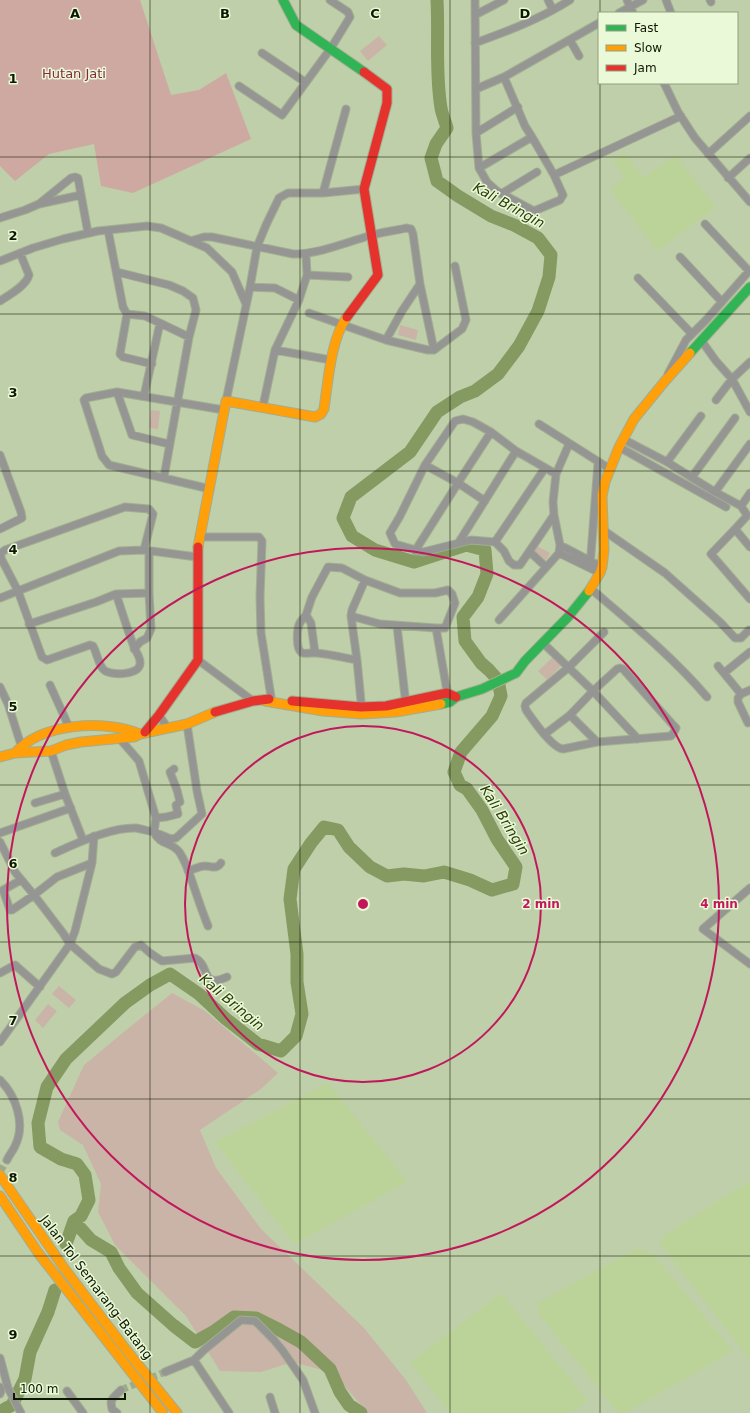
<svg xmlns="http://www.w3.org/2000/svg" width="750" height="1413" font-family="'DejaVu Sans',sans-serif">
  <style>
    .built { fill: #bbd398 }
    .green { fill: #cab4a8 }
    .forest { fill: #cda9a1 }
    .lines { fill: none; stroke-linecap: round; stroke-linejoin: round }
    .river { stroke: #849a60; stroke-width: 13 }
    .street-tunnel { stroke: #9caa87; stroke-width: 7; stroke-dasharray: 7 3.5; stroke-linecap: butt }
    .street-casing { stroke: #a2ae91; stroke-width: 9 }
    .fast-casing { stroke: #a2ae91; stroke-width: 11 }
    .slow-casing { stroke: #a2ae91; stroke-width: 11 }
    .jam-casing { stroke: #a2ae91; stroke-width: 11 }
    .street { stroke: #959693; stroke-width: 7 }
    .fast { stroke: #30b455; stroke-width: 9 }
    .slow { stroke: #ff9f0a; stroke-width: 9 }
    .jam { stroke: #e5322d; stroke-width: 9 }
    .grid { fill: none; stroke: #0e1700; stroke-width: 1; stroke-opacity: 0.55 }
    .ring { fill: none; stroke: #c2185b; stroke-width: 2 }
    .labels { text-anchor: middle; stroke-width: 3; stroke-linejoin: round; paint-order: stroke }
    .park-label { font-size: 13px; fill: #852843; stroke: #eaf9d7 }
    .street-label { font-size: 13px; fill: #0e1700; stroke: #eaf9d7 }
    .water-label { font-size: 14px; font-style: italic; fill: #2c3d09; stroke: #eaf9d7 }
    .grid-label { font-size: 13px; text-anchor: middle; font-weight: bold; fill: #0e1700; stroke: #eaf9d7; stroke-width: 3; stroke-linejoin: round; paint-order: stroke }
    .centre { fill: #c2185b; stroke: #eaf9d7; stroke-width: 2 }
    .ring-label { font-size: 12px; text-anchor: middle; font-weight: bold; fill: #c2185b; stroke: #eaf9d7; stroke-width: 3; stroke-linejoin: round; paint-order: stroke }
  </style>
  <rect width="100%" height="100%" fill="#bfcfa9"/>
  <path class="built" d="M624 153 644 178 675 155 716 207 657 251 610 189 625 177 613 161Z
    M328 1083 407 1182 294 1244 215 1142Z
    M750 1181V1360L660 1244 664 1235Z
    M637 1248 653 1254 733 1351 625 1413H618L539 1314 538 1303Z
    M501 1293 588 1401 569 1413H450L410 1363Z"/>
  <path class="green" d="M379 36 387 45 368 61 360 51Z
    M400 325 418 330 416 340 398 335Z
    M151 410 160 411 158 429 149 428Z
    M537 546 550 553 546 560 534 553Z
    M553 657 561 666 547 680 538 671Z
    M59 986 76 1000 69 1008 52 994Z
    M172 993 205 1011 278 1073 261 1089 200 1130 216 1168 261 1229 364 1328 406 1380 427 1413H368L333 1373 293 1362 261 1372 220 1371 186 1316 115 1245 98 1212 101 1184 83 1145 60 1130 58 1122 84 1065 125 1031Z
    M48 1004 57 1011 43 1028 35 1020Z"/>
  <path class="forest" d="M0 0H140L171 95 199 90 226 73 251 139 133 193 101 186 94 144 49 154 15 181 0 166Z"/>
  <g class="lines">
    <path class="river" d="M66 1244 74 1221
      M1 1413V1411L12 1405 25 1379 30 1352 48 1312 55 1290
      M361 1413 349 1405 340 1392 330 1369 301 1342 276 1328 256 1318 234 1317 213 1332 195 1342 173 1325 137 1293 119 1268 111 1252 91 1240 74 1221 81 1216 89 1200 85 1175 77 1164 61 1159 40 1147 38 1123 47 1087 66 1059 125 1003 150 985 170 974 199 994 226 1019 258 1044 281 1051 296 1036 302 1014 297 982V954L290 899 294 869 311 843 324 827 338 830 349 847 370 867 387 876 404 874 424 876 444 872 470 880 492 890 513 884 516 867 497 839 482 810 467 789 460 785 454 772 461 752 492 716 501 696 498 680 489 670 481 663 465 641 463 617 478 597 487 574 485 550 466 545 414 562 375 550 352 536 343 518 351 497 410 452 437 412 460 397 475 391 498 374 519 346 538 311 549 277 551 255 538 238 514 225 491 216 458 196 437 181 431 158 436 144 447 128C445 121 442 114 441 108 435 72 439 36 437 0"/>
    <path class="street-tunnel" d="M0 1172 7 1160
      M121 1390 165 1372"/>
    <g class="street-casing">
      <path id="street" d="M475 0 476 133 479 168 487 182 497 191 534 211 560 200 563 195 554 175 532 137
        M548 0 553 10
        M627 0 633 13
        M666 0 671 13
        M710 0 711 2
        M619 13 643 0
        M475 15 504 0
        M570 40 579 56
        M475 43C508 31 540 19 570 0
        M262 53 305 82
        M664 83 678 112 695 138 750 202
        M239 86 282 115 331 48 350 17 348 12 330 0
        M476 89 504 77 599 23
        M476 133 518 107
        M708 154 750 116
        M479 168 532 137 525 126 504 77
        M554 175 681 116
        M728 178 750 158
        M323 193 346 109
        M501 194 537 172
        M39 204 81 195
        M0 218 25 210 39 204 71 178 75 177 78 178 88 233
        M705 224 749 271
        M108 230 123 307 127 314 120 354 123 357 152 364
        M190 241 204 237H212L293 254C319 254 344 243 369 236 381 232 394 231 406 228L411 229 413 234 420 284 434 350
        M680 257 722 302
        M0 261 33 248 63 239 98 231 147 226 161 228 207 248 232 272 246 304
        M117 272 169 285 183 291 193 298 196 310 189 337 164 477
        M307 275 348 277
        M638 278 692 334
        M250 287 275 288 299 300
        M0 301C9 295 26 286 29 275L20 253
        M309 313 386 340 428 350H434L462 329 466 320 455 266
        M127 314 145 316 160 323 144 396
        M160 323 189 337
        M386 340 402 311 420 284
        M701 340 716 361 732 379 750 412
        M275 350 331 360
        M668 374 686 340 706 320 750 270
        M117 392 132 435 169 444
        M716 400 732 379 750 362
        M226 401 250 287 257 247 266 225 279 198 288 193H323L364 189
        M263 406 275 350 299 300 307 275 306 254
        M539 424 610 469
        M623 439 667 462 715 492 741 506 747 515 746 517 735 529
        M619 447 726 507
        M0 455 21 512 22 518 0 529
        M667 462 701 416
        M425 465 458 483 485 501
        M692 477 735 418
        M210 489 109 465 102 456 84 400 86 398 117 392 224 410
        M715 492 750 444
        M741 506 750 493
        M554 515 520 565H514L509 561 504 551 495 542 471 540 423 552 395 544 390 533 400 516 425 465 455 421 463 419 473 422 491 432 516 451 556 474
        M603 530 665 573 720 622 735 638H741L749 630 750 631
        M199 537H259L262 541 260 597 261 633 272 703
        M459 542 516 451
        M495 542 545 468
        M560 545 602 567
        M750 547 735 529 711 554 750 599
        M415 551 458 483 491 432
        M530 552 546 567
        M559 553 600 573
        M590 567 598 463
        M590 588C631 623 672 656 707 697
        M116 594C122 611 127 629 134 647 136 652 141 658 140 664 139 676 108 676 103 669 98 663 97 653 93 646L90 645 47 660 42 657 18 591 1 558V553L5 550 125 507 149 509 153 514 144 550
        M0 598 119 551 144 550 197 557
        M306 615 312 597 328 567 342 568 365 580 400 593H435L448 590 452 594 455 603 445 628H436L448 697
        M351 616 380 624 436 628
        M499 620 559 553 560 545 554 515 553 502 556 474 569 444
        M29 624 96 602 116 594 149 593
        M397 626 406 705
        M543 643 593 691 638 739
        M134 649 140 642 147 638 151 629 149 593V551
        M315 653 311 623 306 615C304 618 300 621 299 625 297 630 296 649 301 652 304 655 312 652 316 653 330 654 344 658 357 660
        M198 660 253 701
        M718 666 741 694 750 690
        M724 673 750 652
        M50 685 69 727
        M0 687 8 704 21 745
        M741 694 738 698V702L748 723
        M362 712 357 660 351 616 352 610 365 580
        M159 715 167 727
        M570 715 597 742
        M545 734 570 715 593 691 617 669 620 668 623 669 674 726 676 728 674 732 671 736 597 742 563 749C552 748 533 720 526 710L525 706 526 703 569 667 604 632
        M51 751 65 794 83 840
        M35 803 65 794
        M156 818 166 817 178 814 176 805 180 802 177 790 170 772 174 769
        M154 832 171 839 176 838 202 814 197 791 187 724
        M154 832C160 846 172 841 180 853 185 861 189 872 192 881 197 896 202 911 208 926
        M0 833 71 808
        M0 842 15 872 34 895 57 877 92 863
        M55 853C76 843 113 827 136 828 142 829 148 831 154 832L156 818 139 761 120 739
        M188 871C194 869 200 866 205 866 212 866 216 870 221 863
        M21 880 3 890 10 910H12L34 895 63 933 70 944 99 969 112 974 116 972 135 947 141 945 150 953 162 961 195 958C211 966 200 989 227 977
        M750 888 703 929 750 964
        M0 973 15 965 40 987
        M0 1042 70 944 75 931 92 863 94 836
        M0 1080C16 1096 26 1124 15 1146 13 1151 9 1155 7 1160
        M0 1358 8 1388 21 1413
        M194 1360 229 1413
        M165 1372 194 1360 204 1350 241 1320 255 1321 274 1340 283 1351 303 1380 315 1413
        M0 1387 1 1391 0 1394
        M67 1391 83 1413
        M270 1397 275 1413
        M117 1413 112 1409 111 1402 113 1398 121 1390"/>
    </g>
    <g class="fast-casing">
      <path id="fast" d="M283 0 296 25 364 72
        M690 353 750 287
        M441 704 450 702 456 697 482 689 516 673 525 661 568 617 589 591"/>
    </g>
    <g class="slow-casing">
      <path id="slow" d="M198 547 226 401 315 417 321 414 324 409C328 382 331 338 347 317
        M589 591 600 573 602 567 604 550 602 496 605 482 619 447 634 419 665 381 690 353
        M265 701 323 711 362 714 396 712 441 704
        M15 753C41 723 105 719 140 734
        M0 757 15 753 51 751 66 745 81 742 134 737 140 734 187 724 215 712
        M0 1175 64 1268 124 1347 177 1413
        M0 1196 39 1254 163 1413"/>
    </g>
    <g class="jam-casing">
      <path id="jam" d="M347 317 378 275 364 189 387 103V89L364 72
        M292 701 361 707 386 706 447 693 456 697
        M215 712 253 701 269 699
        M145 732 159 715 198 660V547"/>
    </g>
    <use href="#street" class="street"/>
    <use href="#fast" class="fast"/>
    <use href="#slow" class="slow"/>
    <use href="#jam" class="jam"/>
  </g>
  <path class="grid" d="M150 0V1413M300 0V1413M450 0V1413M600 0V13M600 83V1413M0 157H750M0 314H750M0 471H750M0 628H750M0 785H750M0 942H750M0 1099H750M0 1256H750"/>
  <g class="ring">
    <circle cx="363" cy="904" r="178"/>
    <circle cx="363" cy="904" r="356"/>
  </g>
  <g class="labels">
    <g class="park-label">
      <text x="74" y="78">Hutan Jati</text>
    </g>
    <g class="street-label">
      <text transform="translate(97 1287) rotate(53)" y="5">Jalan Tol Semarang–Batang</text>
    </g>
    <g class="water-label">
      <text transform="translate(509 205) rotate(29)" y="5">Kali Bringin</text>
      <text transform="translate(505 820) rotate(58)" y="5">Kali Bringin</text>
      <text transform="translate(232 1002) rotate(40)" y="5">Kali Bringin</text>
    </g>
  </g>
  <g class="grid-label">
    <text x="75" y="18">A</text>
    <text x="225" y="18">B</text>
    <text x="375" y="18">C</text>
    <text x="525" y="18">D</text>
    <text x="13" y="83">1</text>
    <text x="13" y="240">2</text>
    <text x="13" y="397">3</text>
    <text x="13" y="554">4</text>
    <text x="13" y="711">5</text>
    <text x="13" y="868">6</text>
    <text x="13" y="1025">7</text>
    <text x="13" y="1182">8</text>
    <text x="13" y="1339">9</text>
  </g>
  <circle cx="363" cy="904" r="6" class="centre"/>
  <g class="ring-label">
    <text x="541" y="908">2 min</text>
    <text x="719" y="908">4 min</text>
  </g>
  <rect x="598" y="12" width="140" height="72" fill="#eaf9d7" stroke="#929f81"/>
  <rect x="606" y="25" width="20" height="6" fill="#30b455" stroke="#929f81"/>
  <text x="634" y="32" font-size="12" fill="#0e1700">Fast</text>
  <rect x="606" y="45" width="20" height="6" fill="#ff9f0a" stroke="#929f81"/>
  <text x="634" y="52" font-size="12" fill="#0e1700">Slow</text>
  <rect x="606" y="65" width="20" height="6" fill="#e5322d" stroke="#929f81"/>
  <text x="634" y="72" font-size="12" fill="#0e1700">Jam</text>
  <path d="M14 1393v6h111v-6" fill="none" stroke="#0e1700" stroke-width="2"/>
  <text x="20" y="1393" font-size="12" fill="#0e1700" stroke="#eaf9d7" stroke-width="3" paint-order="stroke">100 m</text>
</svg>
